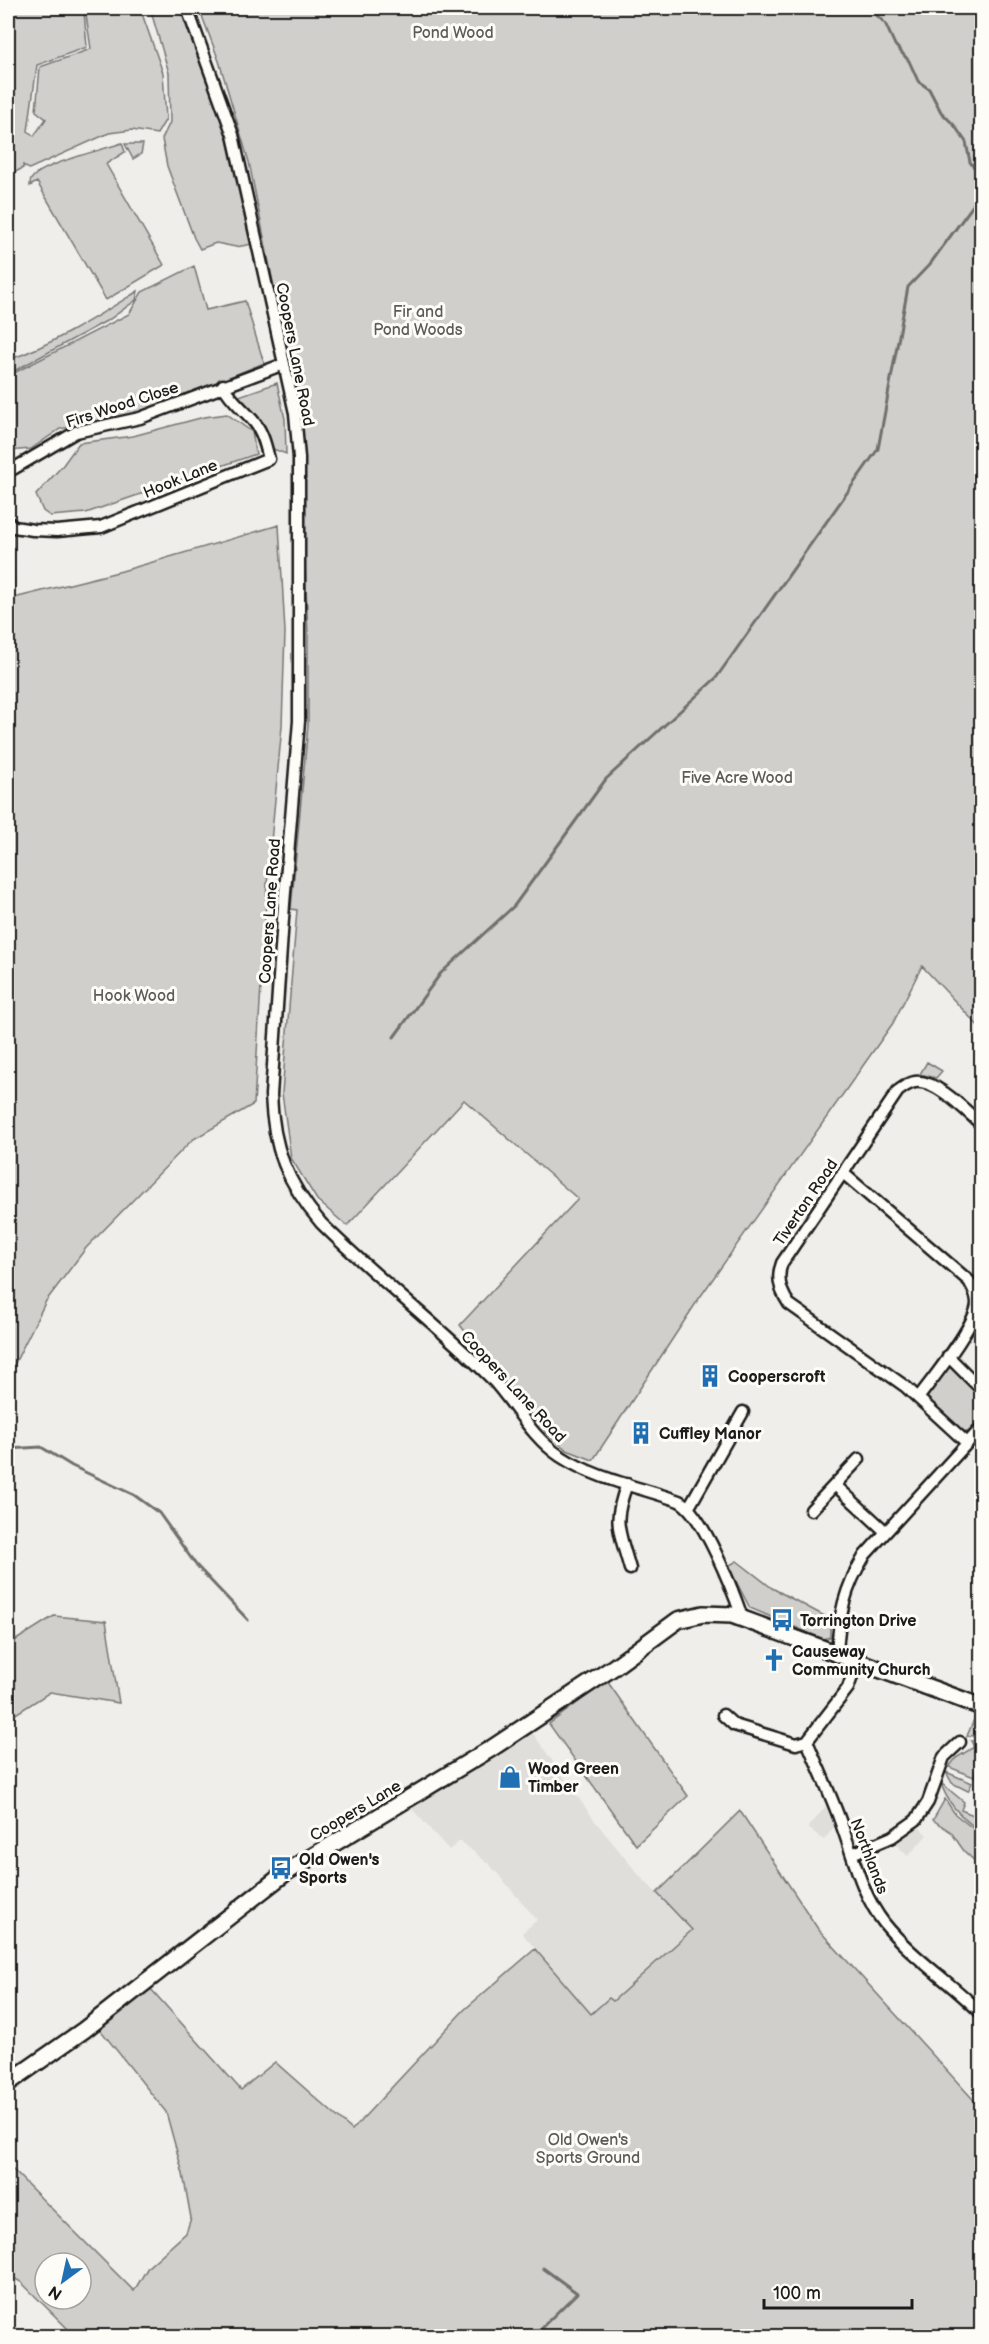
<svg xmlns="http://www.w3.org/2000/svg" width="989" height="2344" font-family="'Balsamiq Sans',sans-serif">
  <style>
    .built { fill: #e0deda }
    .green { fill: #d0cfcc; stroke: #767674; stroke-width: 1.5; fill-rule: evenodd }
    .lines { fill: none; stroke-linecap: round; stroke-linejoin: round }
    .stream { stroke: #706f6d; stroke-width: 3 }
    .street-casing { stroke: #1c1c1c; stroke-width: 15 }
    .secondary-casing { stroke: #1c1c1c; stroke-width: 20 }
    .street { stroke: #fdfcf7; stroke-width: 10 }
    .secondary { stroke: #fdfcf7; stroke-width: 15 }
    .labels { text-anchor: middle; stroke-width: 6; stroke-linejoin: round; paint-order: stroke }
    .park-label { font-size: 16px; fill: #5b5b5a; stroke: #fdfcf7 }
    .street-label { font-size: 16px; fill: #1c1c1c; stroke: #fdfcf7 }
    .poi-label { font-size: 16px; font-weight: bold; fill: #1c1c1c; stroke: #fdfcf7; text-anchor: start }
  </style>
  <rect width="100%" height="100%" fill="#f0eeea"/>
  <filter id="ink" filterUnits="userSpaceOnUse"><feTurbulence type="fractalNoise" baseFrequency=".0167" numOctaves="2"/><feDisplacementMap in="SourceGraphic" scale="12" xChannelSelector="R" yChannelSelector="G"/><feConvolveMatrix kernelMatrix="1 2 1 2 8 2 1 2 1" color-interpolation-filters="sRGB"/></filter>
  <g filter="url(#ink)">
    <path class="built" d="M532 1732 595 1821 639 1875 692 1930 612 2001 609 1999 591 2014 522 1933 537 1920 502 1879 489 1864 460 1841 449 1850 412 1809 416 1801Z
      M826 1806 834 1827 824 1840 808 1828Z
      M917 1825 927 1835 908 1856 894 1843Z"/>
    <path class="green" d="M8 8H78L84 12 87 47 37 65 28 131 34 136 46 119 36 111 40 67 91 49 85 8H140L163 73 166 119 157 134 132 130 109 133 29 169 23 165V168L8 176Z
      M150 8H180L229 136 253 244 236 247 216 243 200 249 194 238 167 166 162 139 170 122 169 73Z
      M199 8H981V1029L922 966 893 1023 698 1300 593 1460 567 1450 548 1435 460 1325 578 1199 464 1100 347 1226 317 1200 291 1158 282 1093 297 910 291 909 308 725V636L299 413 249 162 219 61Z
      M122 143 125 152 106 164 164 265 106 300 37 182 30 186C30 182 30 180 33 177 45 163 102 150 122 143Z
      M125 144H143L141 154 133 159Z
      M194 266 206 310 245 301 264 363 140 414 60 429 31 449 8 451V376L129 314 142 292Z
      M138 291 136 300 110 319 14 371 12 368 8 370V360C54 344 96 317 138 291Z
      M277 383 285 419 286 454 273 449 261 420 239 396Z
      M227 414 252 432 256 454 86 513 50 516 43 511 36 495 63 465 79 443 133 436 204 417Z
      M279 525 285 632 282 726 267 884 254 1104 192 1140 86 1248 46 1301 12 1369 8 1372V532H13L14 598 122 571Z
      M927 1062 942 1071 936 1078 920 1074Z
      M949 1365 953 1366 981 1396V1419L968 1432 964 1431 962 1433 927 1398V1395Z
      M737 1561 772 1588 830 1619V1637L823 1639 750 1608 728 1566Z
      M54 1616 106 1621 119 1703 50 1692 8 1719V1645Z
      M607 1681 688 1796 636 1845 549 1724Z
      M976 1715 981 1717V1735L967 1736Z
      M978 1740 981 1741V1757L974 1777 949 1767 956 1758 974 1747 971 1741Z
      M946 1772 972 1783 968 1791 952 1783Z
      M941 1783 964 1802 961 1810 981 1818V1832C964 1820 947 1804 941 1783Z
      M945 1799 955 1814 981 1835V1867L964 1851 951 1832 933 1820Z
      M740 1811 818 1929 981 2108V2336H75L21 2282 8 2275V2165L134 2291 148 2267 186 2233 191 2218 183 2174 166 2112 98 2027 150 1988 241 2090 275 2062 352 2130 464 2010 535 1949 591 2014 609 1998 613 2001 692 1930 657 1893ZM45 2263H81V2299H45Z"/>
    <g class="lines">
      <path class="stream" d="M871 8 875 14 885 23 895 45 909 61 918 81 929 89 941 112 954 125 966 142 970 162 982 177
        M394 1037 441 973 514 906 606 779 716 678 878 449 908 287 930 264 982 193
        M8 1449 41 1447 72 1466 134 1495 159 1513 196 1565 248 1620
        M533 2336 577 2293 543 2268"/>
      <g class="street-casing">
        <path id="street" d="M187 8 233 135 295 413 299 458V721L284 904 271 1095C273 1148 287 1183 321 1223 375 1277 436 1323 490 1377 514 1402 530 1436 560 1456 595 1479 640 1487 679 1501 703 1513 733 1591 742 1617
          M8 470 13 469 76 432 140 418 284 364
          M8 522 14 527 33 530 57 531 101 527 269 459C266 447 263 433 255 423 244 409 231 401 223 385
          M843 1173 969 1281C973 1288 977 1294 977 1303 977 1324 933 1378 919 1397
          M948 1356 982 1390
          M967 1443 906 1387 789 1304C780 1291 776 1278 782 1263L898 1091C904 1087 908 1083 915 1082 936 1079 966 1111 982 1125
          M627 1484C612 1524 619 1529 630 1569
          M835 1485 885 1531
          M689 1507 743 1412
          M811 1510 859 1459
          M837 1654C839 1615 844 1589 865 1555L982 1427
          M723 1715 734 1725 796 1744 807 1741 848 1688 857 1662
          M807 1741C819 1770 832 1797 842 1826 854 1859 862 1895 884 1923 912 1958 951 1982 982 2014
          M852 1854 892 1837 916 1820 928 1802 944 1757 960 1742"/>
      </g>
      <g class="secondary-casing">
        <path id="secondary" d="M8 2083 84 2030 285 1873 492 1748 614 1667 678 1620 703 1614 732 1615 982 1707"/>
      </g>
      <use href="#street" class="street"/>
      <use href="#secondary" class="secondary"/>
    </g>
  </g>
  <defs>
    <g id="building-bare" transform="scale(1.8)"><path d="M-4-6H4V6H1V3H-1V6H-4ZM-2.5-4.3h1.7v1.8h-1.7ZM.8-4.3h1.7v1.8H.8ZM-2.5-1h1.7V.8h-1.7ZM.8-1h1.7V.8H.8Z" fill="#1f6fb2" stroke="#fdfcf7" stroke-width="2.5" paint-order="stroke"/></g>
    <g id="bus-bare" transform="scale(1.8)"><path d="M-5-6H5V4H4V6H2V4H-2V6H-4V4H-5ZM-3.5-4V0h7V-4ZM-3.5 1.2v1.5H-2V1.2ZM2 1.2v1.5H3.5V1.2Z" fill="#1f6fb2" stroke="#fdfcf7" stroke-width="2.5" paint-order="stroke"/></g>
    <g id="church-bare" transform="scale(1.8)"><path d="M-1.2-6h2.4v3.5h3.3v2.4h-3.3V6h-2.4V-.1h-3.3v-2.4h3.3Z" fill="#1f6fb2" stroke="#fdfcf7" stroke-width="2.5" paint-order="stroke"/></g>
    <g id="shop-bare" transform="scale(1.8)"><path d="M-5-2.5h2.3a2.7 3.5 0 0 1 5.4 0H5L5.5 6h-11ZM-1.5-2.5h3a1.5 2.3 0 0 0-3 0Z" fill="#1f6fb2" stroke="#fdfcf7" stroke-width="2.5" paint-order="stroke"/></g>
  </defs>
  <g fill-rule="evenodd">
    <use href="#building-bare" x="710" y="1376"/>
    <use href="#building-bare" x="641" y="1433"/>
    <use href="#bus-bare" x="782" y="1620"/>
    <use href="#church-bare" x="774" y="1660"/>
    <use href="#shop-bare" x="510" y="1777"/>
    <use href="#bus-bare" x="281" y="1868"/>
  </g>
  <g class="labels">
    <g class="park-label">
      <text x="453" y="38">Pond Wood</text>
      <text x="418" y="317">Fir and<tspan x="418" dy="18">Pond Woods</tspan></text>
      <text x="737" y="783">Five Acre Wood</text>
      <text x="134" y="1001">Hook Wood</text>
      <text x="588" y="2145">Old Owen's<tspan x="588" dy="18">Sports Ground</tspan></text>
    </g>
    <g class="street-label">
      <text transform="translate(296 354) rotate(79)" y="6">Coopers Lane Road</text>
      <text transform="translate(122 404) rotate(-18)" y="6">Firs Wood Close</text>
      <text transform="translate(180 478) rotate(-22)" y="6">Hook Lane</text>
      <text transform="translate(269 911) rotate(-86)" y="6">Coopers Lane Road</text>
      <text transform="translate(805 1202) rotate(-56)" y="6">Tiverton Road</text>
      <text transform="translate(514 1386) rotate(47)" y="6">Coopers Lane Road</text>
      <text transform="translate(355 1810) rotate(-31)" y="6">Coopers Lane</text>
      <text transform="translate(870 1856) rotate(69)" y="6">Northlands</text>
    </g>
    <g class="poi-label">
      <text x="728" y="1382">Cooperscroft</text>
      <text x="659" y="1439">Cuffley Manor</text>
      <text x="800" y="1626">Torrington Drive</text>
      <text x="792" y="1657">Causeway<tspan x="792" dy="18">Community Church</tspan></text>
      <text x="528" y="1774">Wood Green<tspan x="528" dy="18">Timber</tspan></text>
      <text x="299" y="1865">Old Owen's<tspan x="299" dy="18">Sports</tspan></text>
    </g>
  </g>
  <rect width="989" height="2344" fill="none" stroke="#fdfcf7" stroke-width="30"/>
  <rect x="15" y="15" width="959" height="2314" fill="none" stroke="#1c1c1c" stroke-width="2" filter="url(#ink)"/>
  <g transform="translate(63 2281) rotate(213)"><circle r="28" fill="#fdfcf7" stroke="#a3a29f" stroke-width="1.5"/>
  <path d="M0-4.5L10 22L0 15L-10 22Z" fill="#1f6fb2"/>
  <text y="-9" font-size="16" font-weight="bold" text-anchor="middle" fill="#1c1c1c">N</text>
  </g>
  <path d="M764 2299v9h148v-9" fill="none" stroke="#1c1c1c" stroke-width="3"/>
  <text x="773" y="2299" font-size="18" fill="#1c1c1c" stroke="#fdfcf7" stroke-width="4.5" paint-order="stroke">100 m</text>
</svg>
